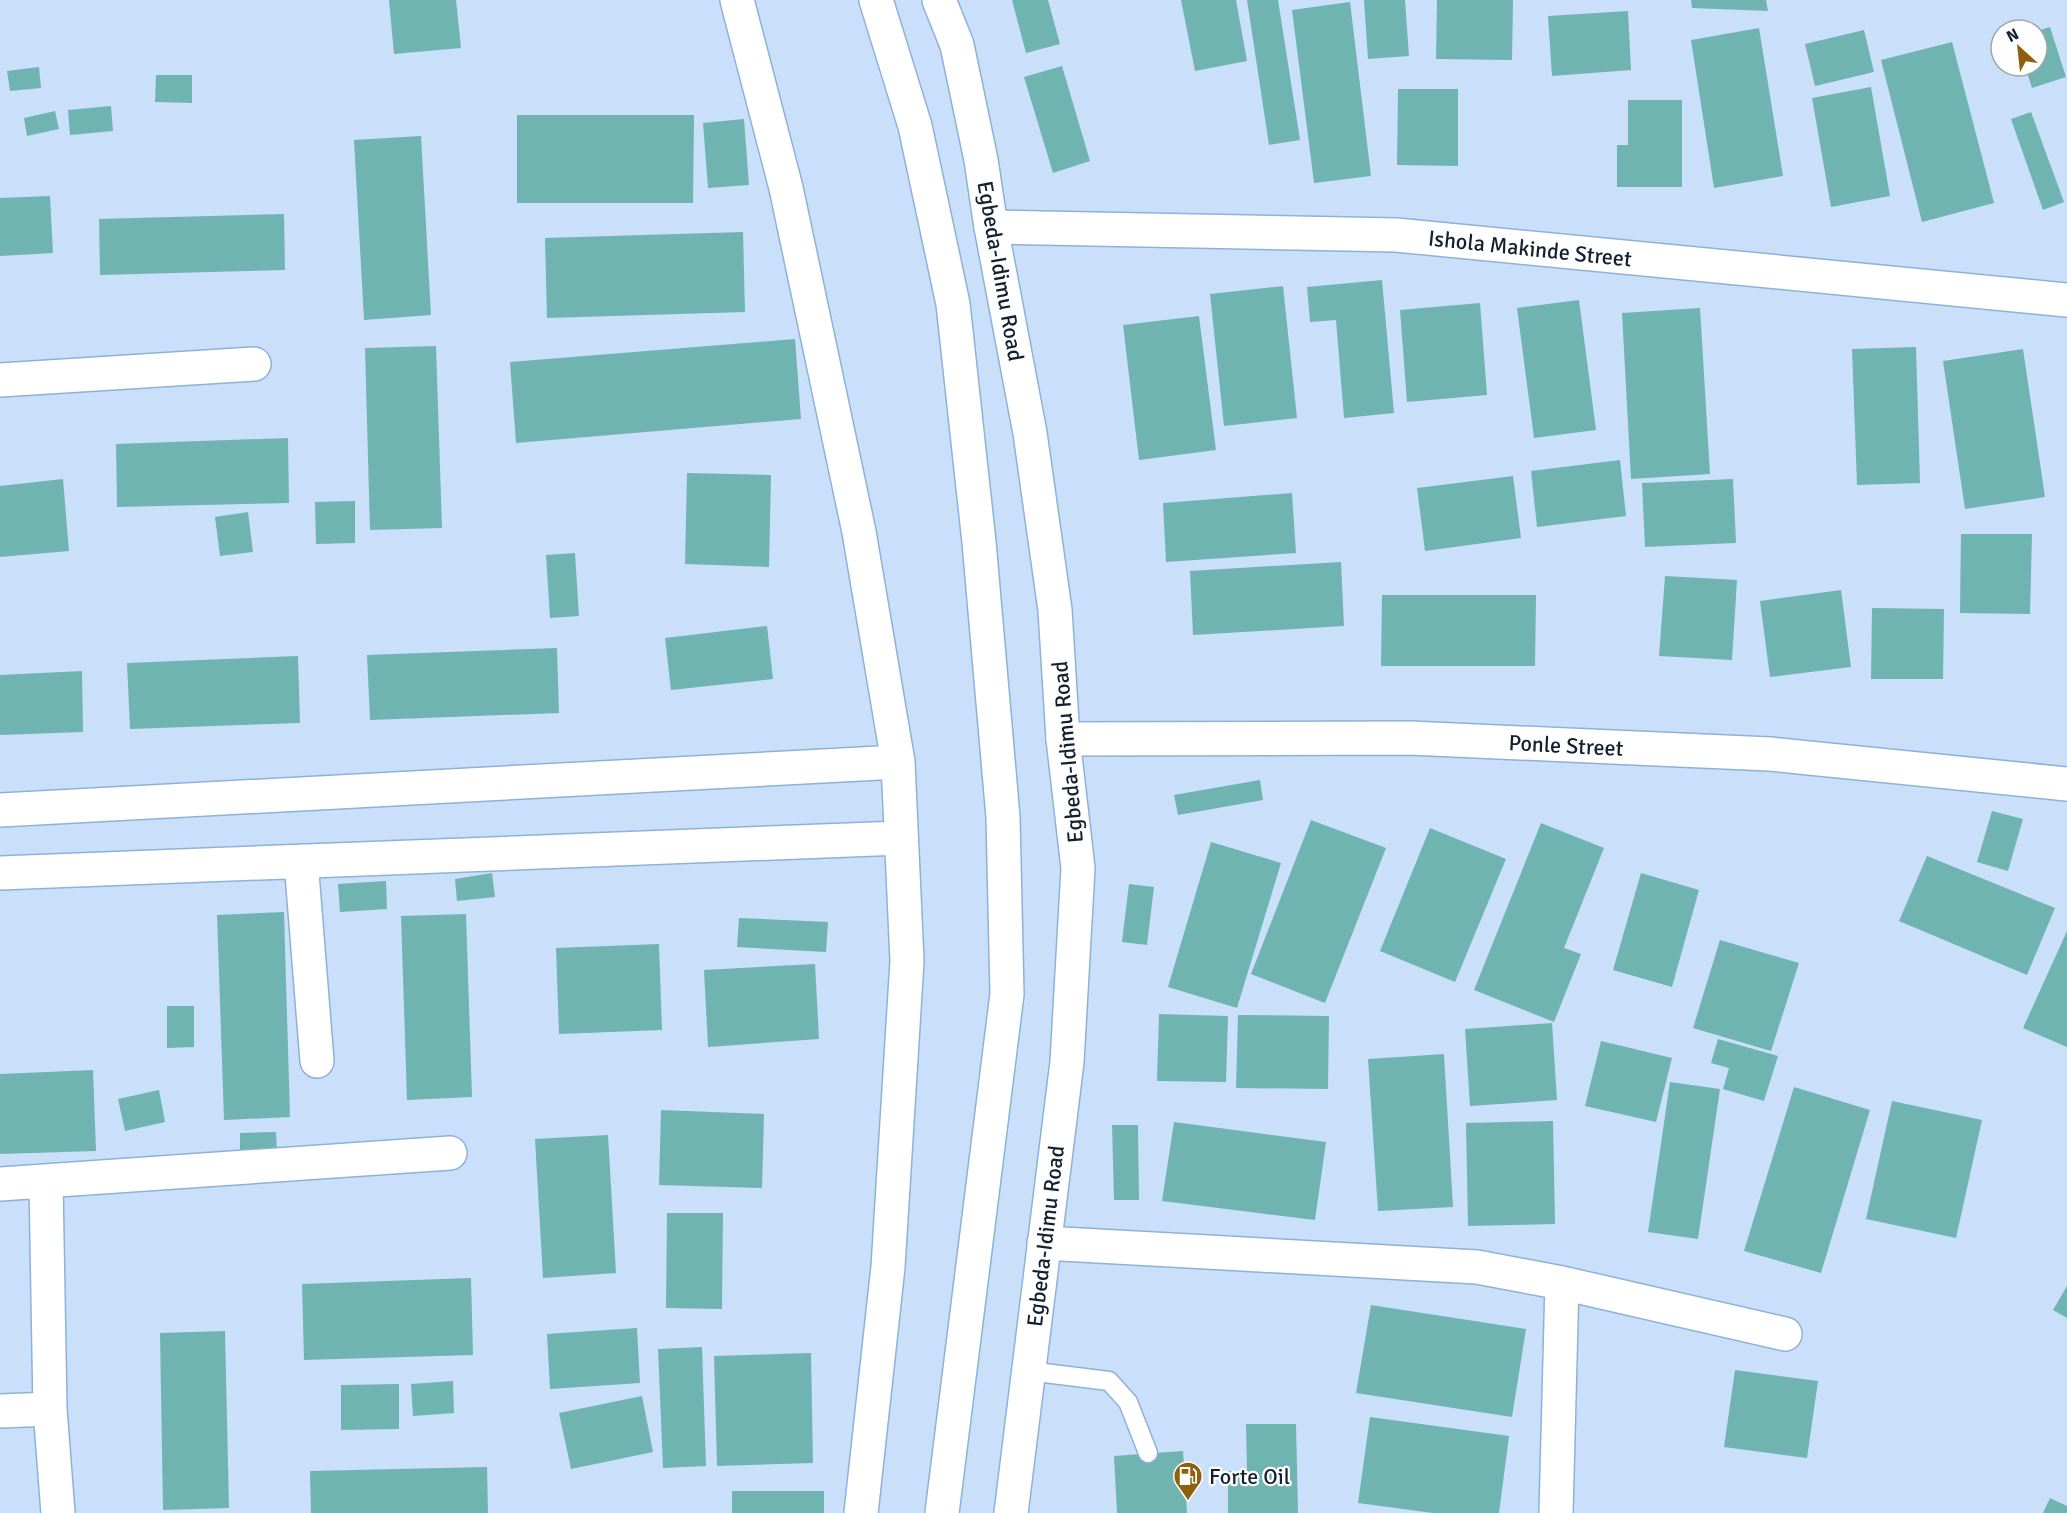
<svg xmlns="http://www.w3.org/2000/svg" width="2067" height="1513" font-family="Signika,sans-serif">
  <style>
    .building { fill: #70b4b2 }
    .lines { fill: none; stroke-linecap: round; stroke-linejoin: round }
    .service-casing { stroke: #8fb1d9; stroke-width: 21 }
    .minor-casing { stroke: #8fb1d9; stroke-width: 36 }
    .primary-casing { stroke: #8fb1d9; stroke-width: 36 }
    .service { stroke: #fff; stroke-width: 18 }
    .minor { stroke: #fff; stroke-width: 33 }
    .primary { stroke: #fff; stroke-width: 33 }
    .labels { text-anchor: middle; stroke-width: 4.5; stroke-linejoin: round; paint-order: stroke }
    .street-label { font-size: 22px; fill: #13202f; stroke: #fefefe }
    .poi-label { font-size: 22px; fill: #13202f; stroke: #fefefe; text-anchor: start }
  </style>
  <rect width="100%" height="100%" fill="#cadff9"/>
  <path class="building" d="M389 0H456L461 48 394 54Z
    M1012 0H1048L1060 44 1026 53Z
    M1181 0H1236L1247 61 1195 71Z
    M1247 0H1278L1300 140 1269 145Z
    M1364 0H1405L1409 56 1368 59Z
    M1437 0H1513L1512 60 1436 59Z
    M1691 0H1766L1768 11 1692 8Z
    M1350 2 1371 176 1314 183 1292 10Z
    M1628 11 1631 70 1552 76 1548 16Z
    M2050 27 2066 77 2032 88 2025 66H2037V31Z
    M1759 28 1783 176 1714 188 1691 40Z
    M1864 30 1874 72 1815 86 1805 44Z
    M1952 42 1994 203 1922 222 1881 60Z
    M1062 66 1090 161 1053 173 1024 77Z
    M39 67 41 88 10 91 7 71Z
    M156 75H192V103L155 102Z
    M1871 87 1890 196 1831 207 1812 98Z
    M1398 89H1458V166L1397 165Z
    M1628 100H1682V187H1617V145H1628Z
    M111 106 113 131 70 135 68 110Z
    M55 111 59 129 27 136 24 118Z
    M2031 112 2064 202 2043 210 2011 119Z
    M517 115H694L693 203H517Z
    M744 119 749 185 708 188 703 123Z
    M421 136 431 315 364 320 354 140Z
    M50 196 53 253 0 256V198Z
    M284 214 285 270 100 275 99 219Z
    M743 232 745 312 547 318 545 238Z
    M1382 280 1394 413 1344 418 1336 320 1310 322 1307 287Z
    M1283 286 1297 418 1224 426 1210 294Z
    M1579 300 1596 430 1534 438 1517 308Z
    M1480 303 1487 395 1407 402 1400 310Z
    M1700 308 1710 474 1631 479 1622 313Z
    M1199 316 1216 450 1139 460 1123 325Z
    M795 339 801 419 516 443 510 362Z
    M436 346 442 528 370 530 365 348Z
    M1916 347 1920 483 1857 485 1852 349Z
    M2023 349 2045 497 1965 509 1943 361Z
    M288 438 289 503 117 507 116 444Z
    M1620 460 1626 516 1537 527 1531 471Z
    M687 473 771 475 769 567 685 564Z
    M1513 476 1521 538 1425 551 1417 488Z
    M63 479 69 551 0 557V486Z
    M1733 479 1736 543 1645 547 1642 483Z
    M1292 493 1296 553 1166 562 1163 503Z
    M355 501V543L316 544 315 502Z
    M248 512 253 552 220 556 215 517Z
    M1961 534H2032L2030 614 1960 613Z
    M575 553 579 616 550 618 546 555Z
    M1341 562 1344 626 1193 635 1190 571Z
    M1665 576 1737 580 1732 660 1659 656Z
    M1841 590 1851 667 1770 677 1760 601Z
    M1382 595H1536L1535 666H1381Z
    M1872 608 1944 609 1943 679H1871Z
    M767 626 773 679 671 690 665 638Z
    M557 648 559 713 370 720 367 655Z
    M298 656 300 723 130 729 127 663Z
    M82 671 83 732 0 735V675Z
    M1260 780 1263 800 1178 815 1174 795Z
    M1992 811 2023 819 2008 871 1977 862Z
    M1311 820 1386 848 1325 1003 1251 974Z
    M1541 823 1604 848 1564 948 1581 954 1554 1022 1474 990Z
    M1430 828 1506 859 1455 982 1380 951Z
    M1211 842 1281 863 1237 1008 1168 987Z
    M1927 856 2055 908 2027 975 1899 921Z
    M492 873 495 897 457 901 455 879Z
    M1641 873 1699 890 1672 987 1613 970Z
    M386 881 387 909 340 912 338 884Z
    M1129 884 1154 887 1147 945 1122 942Z
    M284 912 290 1117 224 1120 217 915Z
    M466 914 472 1097 407 1100 401 916Z
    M739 918 828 922 826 952 737 947Z
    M2067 931V1047L2023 1028Z
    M1720 940 1799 963 1771 1051 1693 1028Z
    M659 944 662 1030 559 1034 556 948Z
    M815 964 819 1039 708 1047 704 970Z
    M167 1006H194V1047L167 1048Z
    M1159 1014 1228 1016 1226 1082 1157 1081Z
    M1238 1015 1329 1016 1328 1089 1236 1088Z
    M1552 1023 1557 1100 1470 1106 1465 1029Z
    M1718 1039 1778 1056 1764 1101 1723 1089 1729 1068 1711 1063Z
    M1601 1041 1672 1058 1656 1122 1585 1106Z
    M1444 1054 1453 1207 1378 1211 1368 1059Z
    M93 1070 96 1151 0 1154V1074Z
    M1670 1082 1720 1089 1698 1239 1648 1232Z
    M1794 1087 1870 1110 1821 1273 1744 1251Z
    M159 1090 165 1122 125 1131 118 1099Z
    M1892 1101 1982 1120 1956 1238 1866 1219Z
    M661 1110 764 1114 762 1188 659 1185Z
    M1553 1121 1555 1224 1468 1226 1466 1123Z
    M1174 1122 1326 1142 1315 1220 1162 1201Z
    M1112 1125H1138L1139 1200H1114Z
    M276 1132 277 1152 240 1153V1133Z
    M608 1135 616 1273 543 1278 535 1139Z
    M667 1213H723L722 1309 666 1308Z
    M471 1278 473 1355 304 1360 302 1284Z
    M2067 1286V1318L2053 1310Z
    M1371 1305 1526 1329 1512 1417 1356 1393Z
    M637 1328 640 1383 550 1389 547 1334Z
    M225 1331 229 1508 163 1510 160 1333Z
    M702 1347 706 1466 663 1468 658 1349Z
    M811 1353 813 1463 717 1466 714 1356Z
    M1735 1370 1818 1381 1807 1458 1724 1447Z
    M453 1381 454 1413 413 1416 411 1384Z
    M399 1384V1429L341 1430V1385Z
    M642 1396 653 1452 571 1469 559 1413Z
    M1370 1417 1509 1436 1499 1513H1433L1358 1503Z
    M1246 1424H1296L1298 1513H1228V1471H1247Z
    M1183 1451 1187 1513H1117L1114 1456Z
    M487 1467 488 1513H311L310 1471Z
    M732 1491H824V1513H732Z
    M2050 1498 2067 1506V1513H2043Z"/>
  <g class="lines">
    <g class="service-casing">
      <path id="service" d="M1028 1371 1109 1381 1128 1402 1148 1453"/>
    </g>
    <g class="minor-casing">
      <path id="minor" d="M737 0 786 188 859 532 898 762 907 961 888 1267 861 1513
        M991 227 1396 235 2067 300
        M0 380 254 364
        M1063 739 1409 738 1770 754 2067 784
        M0 810 898 762
        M301 861 317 1061
        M0 873 900 838
        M46 1182 50 1409 58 1513
        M0 1184 450 1153
        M1044 1243 1477 1267 1562 1283 1785 1334
        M0 1411 50 1409
        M1556 1513 1562 1283"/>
    </g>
    <g class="primary-casing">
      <path id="primary" d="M876 0 915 126 953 304 979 542 1003 817 1007 994 942 1513
        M939 0 957 45 981 160 991 227 1030 433 1055 610 1063 739 1078 868 1067 1062 1011 1513"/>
    </g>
    <use href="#service" class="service"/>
    <use href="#minor" class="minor"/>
    <use href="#primary" class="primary"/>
  </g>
  <defs>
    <g id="fuel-pin" transform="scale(1.5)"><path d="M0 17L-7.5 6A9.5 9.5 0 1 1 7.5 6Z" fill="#905f0c" stroke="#fefefe"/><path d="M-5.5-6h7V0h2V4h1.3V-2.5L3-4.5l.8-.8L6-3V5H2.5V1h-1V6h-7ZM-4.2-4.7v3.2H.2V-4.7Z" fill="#fff"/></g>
  </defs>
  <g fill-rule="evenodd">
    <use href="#fuel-pin" x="1188" y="1476"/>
  </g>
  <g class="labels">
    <g class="street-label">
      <text transform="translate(1530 248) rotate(6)" y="8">Ishola Makinde Street</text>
      <text transform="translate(1001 271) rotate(80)" y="8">Egbeda-Idimu Road</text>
      <text transform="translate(1566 745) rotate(3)" y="8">Ponle Street</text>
      <text transform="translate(1067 752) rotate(-95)" y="8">Egbeda-Idimu Road</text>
      <text transform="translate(1045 1236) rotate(-83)" y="8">Egbeda-Idimu Road</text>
    </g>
    <g class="poi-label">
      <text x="1209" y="1484">Forte Oil</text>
    </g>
  </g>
  <g transform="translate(2019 48) rotate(333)"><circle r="28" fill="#fefefe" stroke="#a0a5ab" stroke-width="1.5"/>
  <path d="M0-4.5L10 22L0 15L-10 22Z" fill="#905f0c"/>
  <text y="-9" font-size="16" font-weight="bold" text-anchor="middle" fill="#13202f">N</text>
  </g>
</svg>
